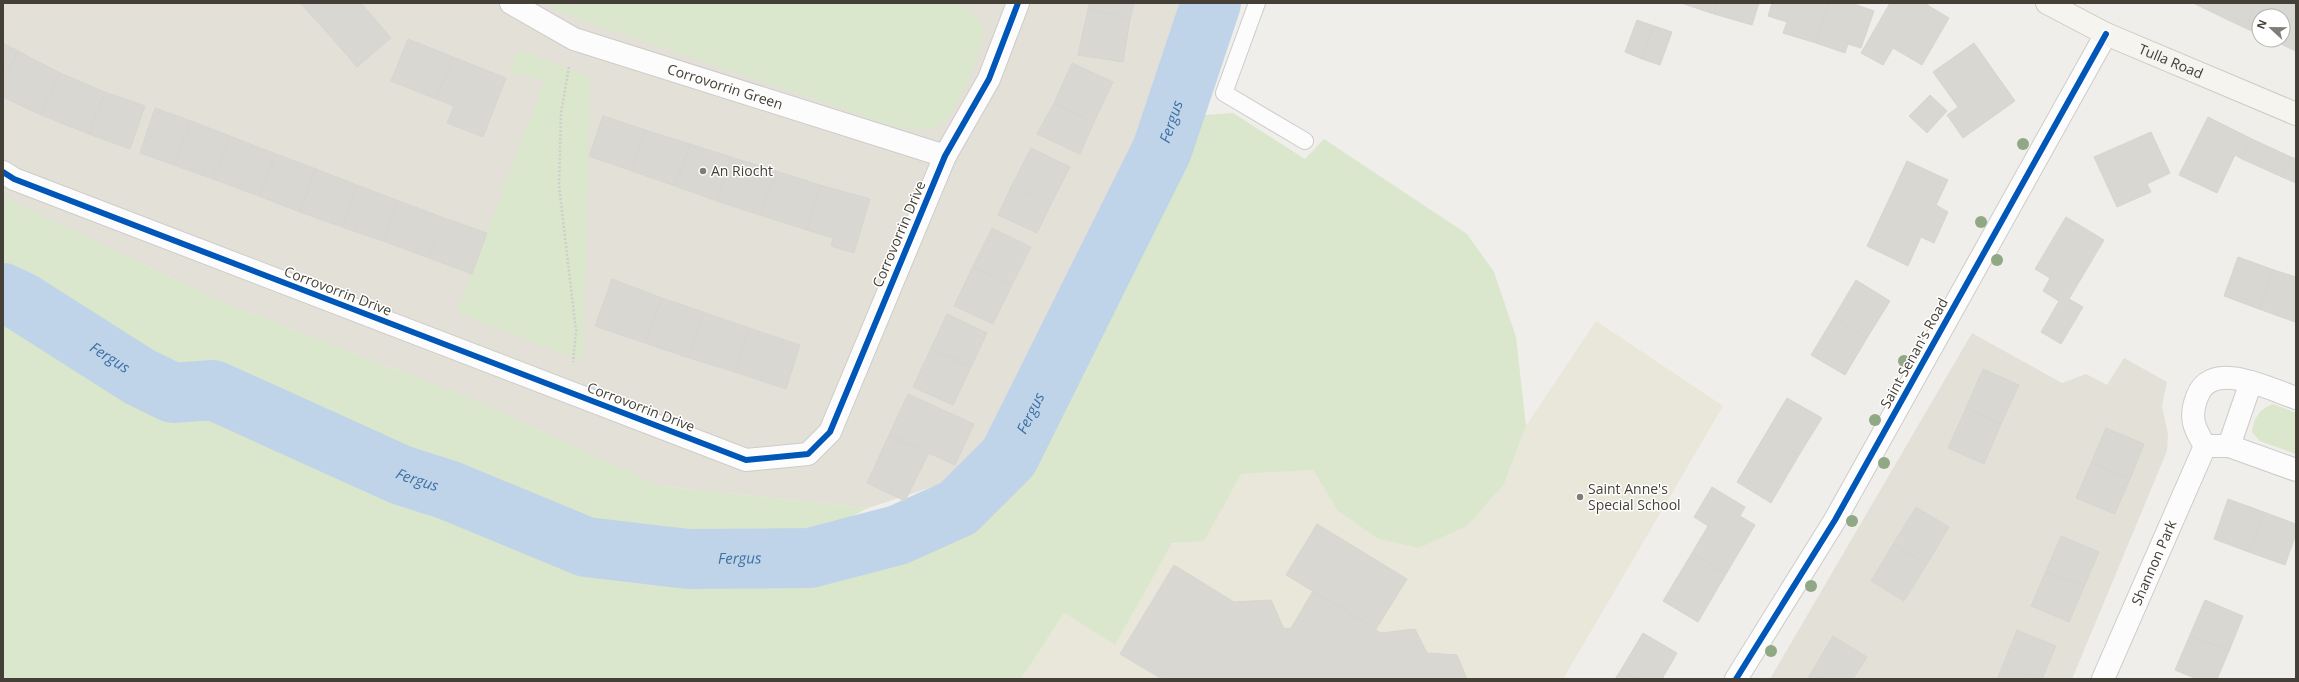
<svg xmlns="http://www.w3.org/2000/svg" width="2299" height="682" font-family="'Open Sans',sans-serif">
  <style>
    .residential { fill: #e3e0d8 }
    .education { fill: #e9e6da }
    .green { fill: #dae7cc }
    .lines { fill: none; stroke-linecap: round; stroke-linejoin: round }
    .river { stroke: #bfd4e9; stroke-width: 60 }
    .building { fill: #d9d7d2; stroke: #d7d5d0 }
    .service-casing { stroke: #cdccc8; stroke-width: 18 }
    .minor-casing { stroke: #cdccc8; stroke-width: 24 }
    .secondary-casing { stroke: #cdcbc2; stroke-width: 24 }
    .path { stroke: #d0cecb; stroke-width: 2.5; stroke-dasharray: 2 2; stroke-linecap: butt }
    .service { stroke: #fdfcfc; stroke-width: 16 }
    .minor { stroke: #fdfcfc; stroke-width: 22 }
    .secondary { stroke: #f5f4ef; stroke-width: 22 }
    .cycleway-casing { stroke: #fff; stroke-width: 8 }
    .cycleway { stroke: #0057b8; stroke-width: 6 }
    .tree { fill: #90a884 }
    .poi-dot { fill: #807d76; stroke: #fff; stroke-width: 1.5 }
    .labels { text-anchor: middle; stroke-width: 3; stroke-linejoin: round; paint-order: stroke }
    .street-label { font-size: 14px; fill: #444037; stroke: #fff }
    .poi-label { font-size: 14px; fill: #444037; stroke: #fff; text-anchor: start }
    .water-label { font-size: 15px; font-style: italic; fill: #3c6fa4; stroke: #fff }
  </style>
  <rect width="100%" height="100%" fill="#efeeea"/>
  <path class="residential" d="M3 3H1198L1196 15 1159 118 981 471 868 508 660 486 477 401 230 305 3 197Z
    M1972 333 2062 383 2086 374 2107 385 2124 358 2167 382 2162 406 2168 434 2167 451 2072 679H1770Z"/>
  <path class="education" d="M1596 321 1723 406 1563 679H1021L1064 613 1115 645 1171 544 1204 540 1239 474 1313 470 1338 511 1378 539 1419 548 1467 526 1504 484 1526 426Z"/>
  <path class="green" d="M545 3H957L979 18C980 23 984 30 983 36 979 55 956 118 938 126 922 133 907 128 890 125L564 14Z
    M518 49 590 78 583 361 457 313 544 81 509 71Z
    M1233 113 1305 159 1324 139 1467 234 1494 272 1516 337 1526 426 1504 484 1467 526 1419 548 1378 539 1338 511 1313 470 1241 474 1204 541 1172 543 1115 645 1064 613 1021 679H3V197L230 305 477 401 660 486 868 508 801 543 981 471 1159 118Z
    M2273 404 2296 413V454L2260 441 2252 432C2254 418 2259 409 2273 404Z"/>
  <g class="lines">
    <path class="river" id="s1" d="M3 293 22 302 140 377 173 393 213 390 401 475 448 490 586 547 688 559 810 558 898 535 958 508 1009 457 1162 150 1211 3"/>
  </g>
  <path class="building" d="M300 3H355L325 30Z
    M355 3H361L391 38 357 67 325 30Z
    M1089 3H1134L1130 19 1088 9Z
    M1681 3H1717L1714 14Z
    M1717 3H1759L1752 25 1714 14Z
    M1772 3H1829L1816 43 1783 33 1787 22 1768 16Z
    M1829 3H1851L1874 11 1861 48 1848 44 1845 53 1816 43Z
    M1890 3H1924L1949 18 1922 65 1893 48 1883 65 1861 53Z
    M2193 3H2256L2245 28Z
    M2256 3H2296V51L2272 40H2283V16H2259V34L2245 28Z
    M1088 9 1130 19 1123 62 1078 55Z
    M1637 20 1654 26 1642 59 1625 52Z
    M1654 26 1672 32 1660 65 1642 59Z
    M408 39 453 57 436 99 391 81Z
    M3 43 18 51 3 82Z
    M1974 43 2015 101 1963 138 1947 115 1958 107 1933 72Z
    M18 51 60 73 41 115 3 97V82Z
    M453 57 506 78 483 137 447 123 454 106 436 99Z
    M1072 63 1113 82 1094 122 1054 103Z
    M60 73 105 92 89 134 41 115Z
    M105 92 145 106 130 149 89 134Z
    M1930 95 1947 111 1927 133 1909 116Z
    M1054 103 1094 122 1080 154 1037 134Z
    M155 108 191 121 174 165 140 153Z
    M603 116 645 130 632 171 589 156Z
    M2208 117 2252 139 2242 159 2235 155 2217 193 2179 175Z
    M191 121 230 136 213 179 174 165Z
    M645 130 690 144 675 186 632 171Z
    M2151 132 2170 173 2147 184 2151 192 2117 207 2094 157Z
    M230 136 276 154 259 196 213 179Z
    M2252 139 2291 157 2282 177 2242 159Z
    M690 144 731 157 717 201 675 186Z
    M1031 148 1070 167 1051 204 1012 185Z
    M276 154 316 169 300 212 259 196Z
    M731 157 776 171 760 215 717 201Z
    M2291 157 2296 159V183L2282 177Z
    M1907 161 1948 180 1936 205 1948 212 1934 243 1921 237 1908 266 1867 246Z
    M316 169 357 185 342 227 300 212Z
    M776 171 820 185 807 230 760 215Z
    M357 185 399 201 383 241 342 227Z
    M820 185 870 199 854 253 831 246 833 238 807 230Z
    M1012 185 1051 204 1037 233 998 215Z
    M399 201 444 218 429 258 383 241Z
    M2066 217 2104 240 2069 299 2083 307 2061 344 2041 332 2059 301 2043 291 2050 278 2035 269Z
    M444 218 487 233 472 274 429 258Z
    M992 228 1031 247 1012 285 973 266Z
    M2238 257 2274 270 2259 309 2224 296Z
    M973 266 1012 285 993 324 954 306Z
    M2274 270 2296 277 2295 322 2259 309Z
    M612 279 662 298 645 343 595 326Z
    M1856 280 1890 301 1867 338 1834 317Z
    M662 298 703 312 689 358 645 343Z
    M703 312 749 328 735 372 689 358Z
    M947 314 987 333 971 367 931 348Z
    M1834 317 1867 338 1845 375 1811 355Z
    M749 328 800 345 786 389 735 372Z
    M931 348 971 367 953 405 913 387Z
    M1983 369 2019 385 2001 424 1966 408Z
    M908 394 974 424 955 465 889 435Z
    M1787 398 1822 418 1799 455 1765 435Z
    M1966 408 2001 424 1984 464 1948 448Z
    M2106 428 2144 444 2130 479 2091 463Z
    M889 435 929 453 905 501 867 483Z
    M1765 435 1799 455 1771 503 1737 482Z
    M2091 463 2130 479 2115 514 2076 498Z
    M1712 487 1745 507 1740 516 1755 525 1726 574 1692 553 1708 526 1694 517Z
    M2228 499 2264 512 2249 552 2214 539Z
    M1916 507 1949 527 1927 564 1893 544Z
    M2264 512 2296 524V534L2285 565 2249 552Z
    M1317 524 1407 579 1376 629 1286 575Z
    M2061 536 2099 552 2084 587 2046 571Z
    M1893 544 1927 564 1904 601 1871 581Z
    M1692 553 1726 574 1698 622 1663 601Z
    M1174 565 1234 602 1271 600 1284 629 1291 628 1313 591 1381 633 1415 629 1427 653 1457 655 1467 679H1162L1120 654Z
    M2046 571 2084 587 2069 622 2031 606Z
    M2205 600 2243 616 2229 651 2190 635Z
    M2017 630 2056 646 2042 679H2036L2003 665Z
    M1643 633 1677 653 1662 679H1636L1621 670Z
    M2190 635 2229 651 2217 679H2197L2175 670Z
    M1833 636 1867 657 1853 679H1821L1811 673Z
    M2003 665 2036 679H1997Z
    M1621 670 1636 679H1615Z
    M1811 673 1821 679H1807Z"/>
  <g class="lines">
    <g class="service-casing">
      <path id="service" d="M1257 3 1224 93 1305 141"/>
    </g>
    <g class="minor-casing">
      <g id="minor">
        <path id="s2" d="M511 3 574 39 945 156"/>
        <path d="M3 172 14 179 746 460 808 454 830 432 945 156 989 79 1018 3"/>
        <path d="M2205 446H2229L2296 470"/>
        <path d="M2229 446 2251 382"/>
        <path d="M1736 679 1835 520 2106 34"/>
        <path id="s3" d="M2103 679 2205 446C2194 428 2189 418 2197 397 2211 358 2269 389 2296 398"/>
      </g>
    </g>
    <g class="secondary-casing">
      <g id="secondary">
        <path id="s4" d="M2047 3 2106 34 2296 114"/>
      </g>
    </g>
    <path class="path" d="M569 67 561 113 559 186 576 331 573 362"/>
    <use href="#service" class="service"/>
    <use href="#minor" class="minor"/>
    <use href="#secondary" class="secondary"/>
    <g class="cycleway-casing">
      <path id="cycleway" d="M3 172 14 179 746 460 808 454 830 432 945 156 989 79 1018 3
        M1736 679 1835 520 2106 34"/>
    </g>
    <use href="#cycleway" class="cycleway"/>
  </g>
  <g class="tree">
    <circle cx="2023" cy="144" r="6"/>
    <circle cx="1981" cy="222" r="6"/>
    <circle cx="1997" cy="260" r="6"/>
    <circle cx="1904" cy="361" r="6"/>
    <circle cx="1875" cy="420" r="6"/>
    <circle cx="1884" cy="463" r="6"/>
    <circle cx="1852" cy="521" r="6"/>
    <circle cx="1811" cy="586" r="6"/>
    <circle cx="1771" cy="651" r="6"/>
  </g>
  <g class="poi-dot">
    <circle cx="703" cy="171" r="4"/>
    <circle cx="1580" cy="497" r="4"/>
  </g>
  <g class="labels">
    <g class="street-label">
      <text dy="5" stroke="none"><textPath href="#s4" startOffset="137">Tulla Road</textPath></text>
      <text dy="5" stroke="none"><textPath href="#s2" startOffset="231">Corrovorrin Green</textPath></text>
      <text transform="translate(899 234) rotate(-67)" y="5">Corrovorrin Drive</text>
      <text transform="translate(338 291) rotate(21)" y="5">Corrovorrin Drive</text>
      <text transform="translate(1914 353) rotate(-61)" y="5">Saint Senan's Road</text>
      <text transform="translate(641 407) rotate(21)" y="5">Corrovorrin Drive</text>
      <text dy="5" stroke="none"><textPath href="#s3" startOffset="127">Shannon Park</textPath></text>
    </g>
    <g class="poi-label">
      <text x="711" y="176">An Riocht</text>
      <text x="1588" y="494">Saint Anne's<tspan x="1588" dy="16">Special School</tspan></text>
    </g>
    <g class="water-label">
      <text dy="5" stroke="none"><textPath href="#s1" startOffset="1469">Fergus</textPath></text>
      <text dy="5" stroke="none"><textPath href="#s1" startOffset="125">Fergus</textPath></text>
      <text dy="5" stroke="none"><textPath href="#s1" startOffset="1145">Fergus</textPath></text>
      <text dy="5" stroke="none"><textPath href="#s1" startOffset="461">Fergus</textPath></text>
      <text dy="5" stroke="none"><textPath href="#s1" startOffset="797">Fergus</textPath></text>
    </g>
  </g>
  <rect width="2299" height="682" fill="none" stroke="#444037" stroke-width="8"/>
  <g transform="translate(2271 28) rotate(292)"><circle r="19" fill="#ffffff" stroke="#b4b3af"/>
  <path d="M0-3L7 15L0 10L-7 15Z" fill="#807d76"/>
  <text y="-6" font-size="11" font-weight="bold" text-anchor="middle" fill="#444037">N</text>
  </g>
</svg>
